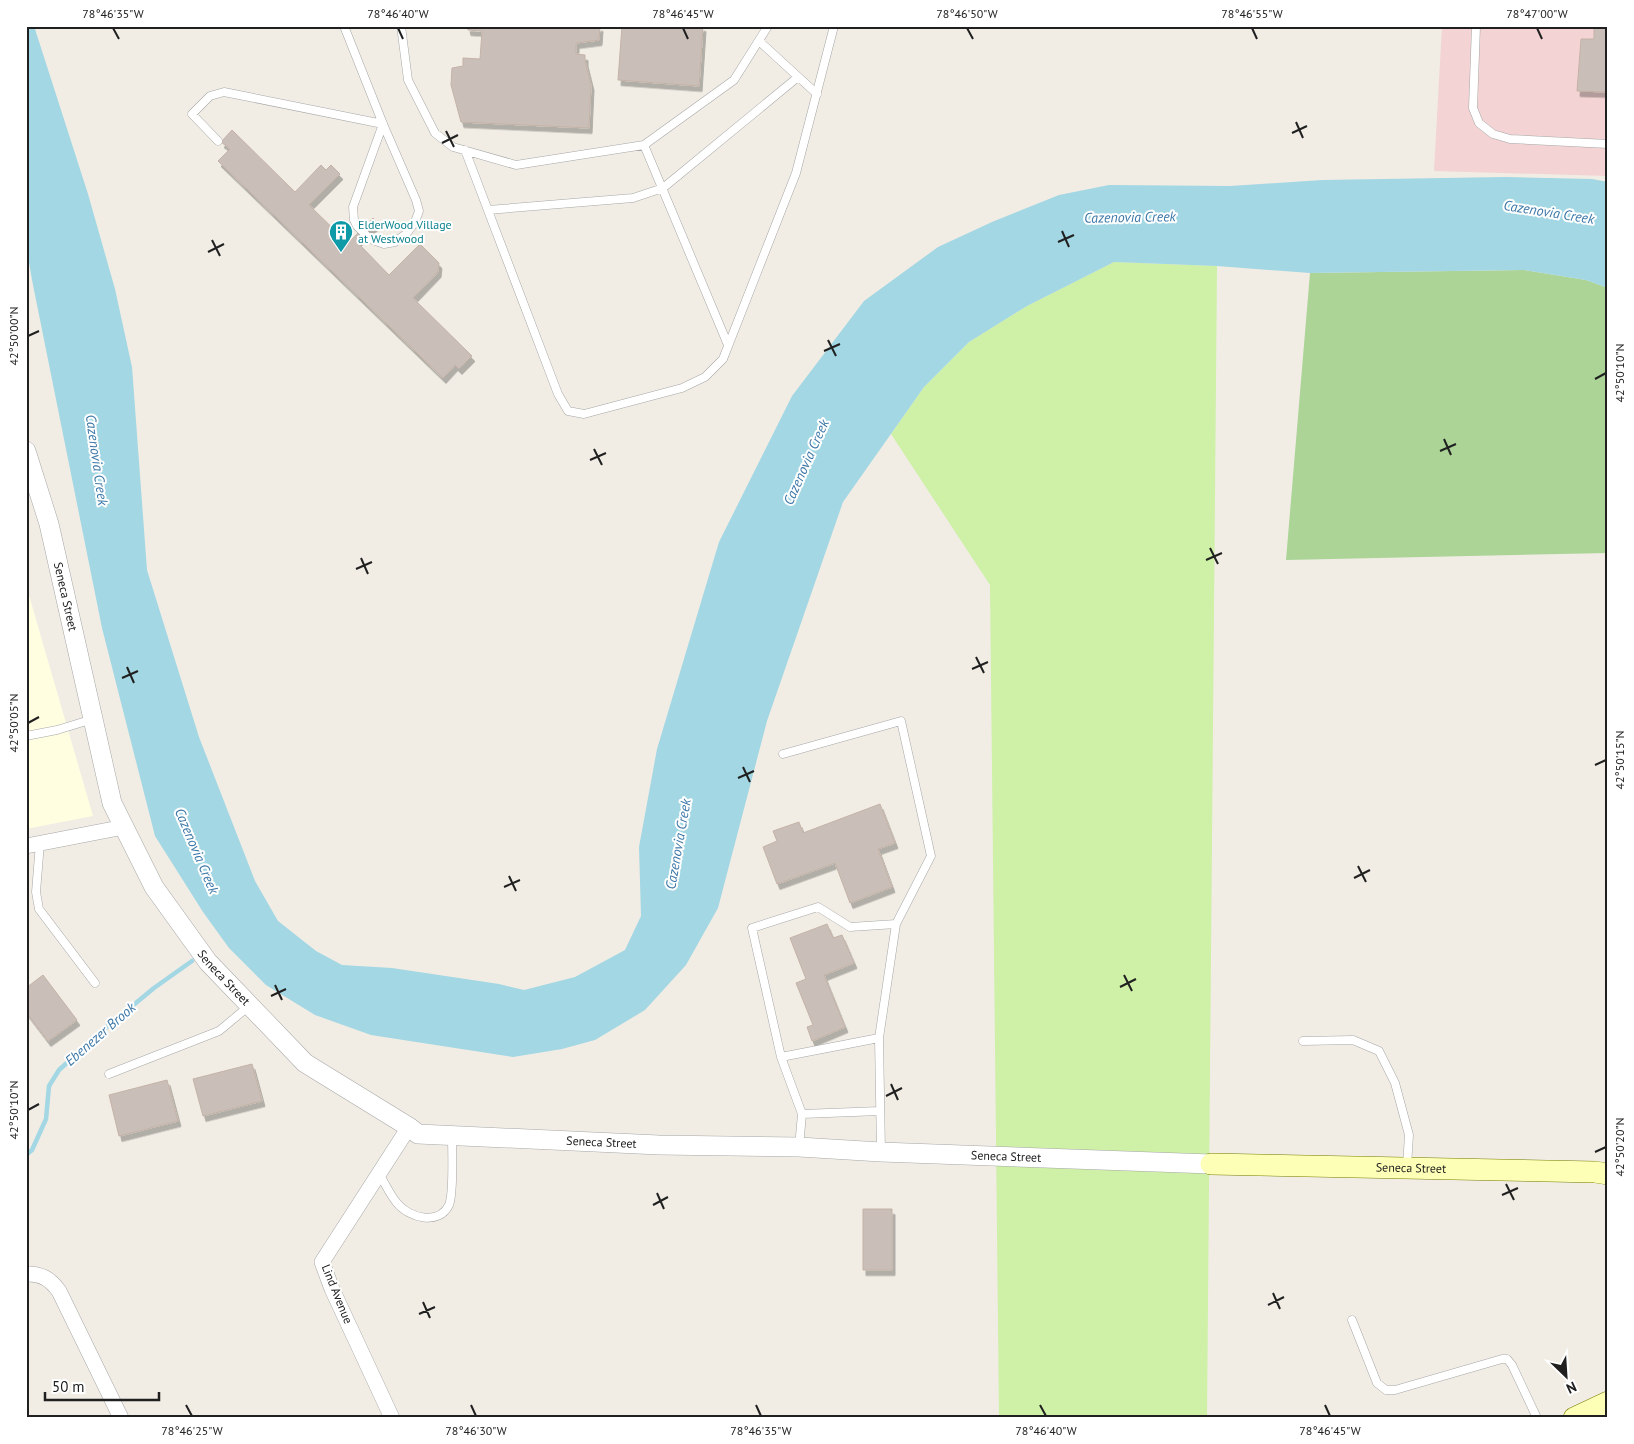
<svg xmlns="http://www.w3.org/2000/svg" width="1634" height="1444" font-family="'PT Sans',sans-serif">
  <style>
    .commercial { fill: #f3d3d3 }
    .education { fill: #fffee1 }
    .grass { fill: #cef0a7 }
    .forest { fill: #abd496 }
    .water { fill: #a2d7e3 }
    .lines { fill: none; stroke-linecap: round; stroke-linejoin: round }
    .stream { stroke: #a2d7e3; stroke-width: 4.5 }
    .building { fill: #cabfb8; stroke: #c4b2a6; filter: url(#shadow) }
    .service-casing { stroke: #a7a7a7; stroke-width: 9 }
    .minor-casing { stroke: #a7a7a7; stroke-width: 16 }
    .tertiary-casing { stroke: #a7a7a7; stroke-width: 20 }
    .secondary-casing { stroke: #767e00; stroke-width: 22 }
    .service { stroke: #fff; stroke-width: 8 }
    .minor { stroke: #fff; stroke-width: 15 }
    .tertiary { stroke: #fff; stroke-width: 19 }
    .secondary { stroke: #feffb6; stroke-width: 21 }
    .ticks { fill: none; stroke: #202020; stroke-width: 2 }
    .labels { text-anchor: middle; stroke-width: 4; stroke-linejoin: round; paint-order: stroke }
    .culture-label { font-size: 12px; fill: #0d838f; stroke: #fff; text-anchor: start }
    .street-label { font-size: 12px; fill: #202020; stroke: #fff }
    .water-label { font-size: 14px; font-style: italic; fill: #3d78a8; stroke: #fff }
    .neatline { fill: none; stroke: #202020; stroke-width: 2 }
    .ticks-label { font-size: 12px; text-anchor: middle; fill: #202020 }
  </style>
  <defs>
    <filter id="shadow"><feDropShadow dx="3" dy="5.5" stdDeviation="0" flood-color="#0004"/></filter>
  </defs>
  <rect width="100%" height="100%" fill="#f1ede5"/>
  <path class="commercial" d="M1442 26H1608V176L1434 171Z"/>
  <path class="education" d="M26 585 93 816 26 829Z"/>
  <path class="grass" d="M1114 262 1217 266 1207 1418H999L990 585 891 434 924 387 969 342 1027 306Z"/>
  <path class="forest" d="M1524 270 1586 280 1608 288V553L1286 560 1310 273Z"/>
  <path class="water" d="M26 26H34L88 194 115 289 132 367 147 570 199 737 255 881 278 921 316 951 342 965 392 968 499 984 524 990 575 977 625 950 641 916 639 847 657 749 719 542 792 396 864 301 938 247 992 222 1059 195 1109 185 1230 186 1322 180 1506 177 1592 179 1608 182V288L1586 280 1524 270 1310 273 1217 266 1114 262 1027 306 969 342 924 387 843 502 767 721 718 908 686 965 645 1010 595 1040 562 1049 513 1057 371 1035 315 1015 266 985 229 948 203 912 155 836 102 628 32 280 26 244Z"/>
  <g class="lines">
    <path class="stream" d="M26 1155 32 1150 46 1119 49 1086 59 1070 102 1031 154 988 192 961"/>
  </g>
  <path class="building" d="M467 26H600L599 40 576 43V54L585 55V61L591 85 589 128 461 122 451 85 452 68 463 66V58L480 59 482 31 468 30Z
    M622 26H703L699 86 618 80Z
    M1594 26H1608V92L1577 91 1581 39H1594Z
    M232 130 295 192 321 165 326 170 331 165 340 174 309 205 348 243 373 218 377 223 357 242 389 275 420 244 439 263 438 272 413 298 472 356 459 369 455 365 443 378 218 161 230 149 221 142Z
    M880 804 895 843 878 849 892 887 850 903 835 863 777 884 763 847 777 841 773 831 799 822 803 833Z
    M827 924 833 938 842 935 854 963 824 975 845 1027 812 1041 807 1027 813 1025 796 983 806 979 790 938Z
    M43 975 77 1020 48 1041 26 1012V988Z
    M252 1064 262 1101 203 1116 193 1079Z
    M167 1080 178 1121 119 1136 109 1095Z
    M863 1209H892V1270H863Z"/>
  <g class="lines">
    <g class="service-casing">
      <path id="service" d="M344 26 383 124 416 200 419 211 415 222 406 234 395 242 384 244 370 239 357 226 354 220 353 207 383 124
        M401 26 408 80 435 133 453 147 516 165 644 145 734 80 768 26
        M1476 26 1473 108 1479 123 1493 134 1510 139 1608 144
        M759 41 817 94
        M218 141 192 114 210 96 224 92 383 124
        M644 145 728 345
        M465 150 558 394 568 411 584 414 682 388 705 377 723 359 796 173 834 26
        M488 210 633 198 663 188 798 77
        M26 736 57 730 93 719
        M783 754 901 721 931 856 896 924 879 1038 881 1152
        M40 843 36 892 39 909 95 983
        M1303 1041 1353 1040 1379 1051 1395 1083 1409 1135 1407 1166
        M781 1057 879 1038
        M109 1074 219 1031 249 1006
        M802 1114 880 1111
        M799 1147 802 1114 781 1057 752 928 818 907 850 927 896 924
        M379 1174C385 1183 390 1195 397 1203 409 1218 439 1226 449 1205 454 1193 452 1151 452 1136
        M1352 1320 1377 1383 1386 1390H1395L1502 1359H1507L1512 1365 1537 1418"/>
    </g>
    <g class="minor-casing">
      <path id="minor" d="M26 846 124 827
        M26 1274C41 1273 50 1279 59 1291L121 1418
        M392 1418 332 1289 322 1262 409 1127"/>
    </g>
    <g class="tertiary-casing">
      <g id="tertiary">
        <path id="s1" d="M26 451 49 524 112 803 154 887 208 962 305 1063 409 1127 418 1134 659 1145 799 1147 881 1152 1211 1164"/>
      </g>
    </g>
    <g class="secondary-casing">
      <g id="secondary">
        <path id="s2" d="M1211 1164 1595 1172 1608 1174"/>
        <path d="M1574 1418 1608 1402"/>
      </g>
    </g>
    <use href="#service" class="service"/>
    <use href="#minor" class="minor"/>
    <use href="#tertiary" class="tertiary"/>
    <use href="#secondary" class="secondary"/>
  </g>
  <path class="ticks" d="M113 28 119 39M398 28 403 39M683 28 688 39M967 28 973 39M1252 28 1257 39M1537 28 1542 39M1296 122 1303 138M446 131 454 147M1292 133 1307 126M442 143 458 135M1062 231 1069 247M212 240 220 256M1058 242 1074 235M208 252 224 244M28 336 39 331M828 340 836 356M824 351 840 344M1595 379 1606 373M1444 439 1451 455M594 449 602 465M1440 451 1456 444M590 460 606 453M1210 548 1218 564M361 558 368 574M1206 560 1222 553M356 569 372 562M976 657 984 673M127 667 134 683M972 669 988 662M122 678 138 671M28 723 39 717M1595 765 1606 760M743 767 750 782M738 778 754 771M1358 866 1366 882M509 876 516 891M1354 878 1370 870M504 887 520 880M1124 975 1132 991M275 985 282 1000M1120 987 1136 979M271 996 286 989M891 1084 898 1100M886 1096 902 1088M28 1110 39 1104M1595 1152 1606 1147M1506 1184 1514 1200M657 1193 664 1209M1502 1195 1518 1188M653 1205 668 1197M1273 1293 1280 1309M423 1302 430 1318M1268 1305 1284 1297M419 1314 435 1307M186 1405 192 1416M471 1405 476 1416M756 1405 761 1416M1040 1405 1046 1416M1325 1405 1330 1416"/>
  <defs>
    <g id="building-pin" transform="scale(1.25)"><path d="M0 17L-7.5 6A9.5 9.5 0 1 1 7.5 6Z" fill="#0f9aa8" stroke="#fff"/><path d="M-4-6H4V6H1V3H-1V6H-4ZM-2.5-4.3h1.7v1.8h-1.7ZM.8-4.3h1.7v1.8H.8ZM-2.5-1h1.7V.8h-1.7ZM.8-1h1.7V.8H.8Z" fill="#fff"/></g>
  </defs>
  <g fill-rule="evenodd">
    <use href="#building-pin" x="341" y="232"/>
  </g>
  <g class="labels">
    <g class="culture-label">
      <text x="358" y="229">ElderWood Village<tspan x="358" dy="14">at Westwood</tspan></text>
    </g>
    <g class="street-label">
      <text dy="4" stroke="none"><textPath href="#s1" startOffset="151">Seneca Street</textPath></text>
      <text dy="4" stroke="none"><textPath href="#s1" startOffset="571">Seneca Street</textPath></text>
      <text dy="4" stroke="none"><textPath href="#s1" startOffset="1006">Seneca Street</textPath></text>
      <text dy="4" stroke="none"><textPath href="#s1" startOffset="1411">Seneca Street</textPath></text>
      <text dy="4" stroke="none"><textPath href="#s2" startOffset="200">Seneca Street</textPath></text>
      <text transform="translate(337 1294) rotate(68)" y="4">Lind Avenue</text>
    </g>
    <g class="water-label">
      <text transform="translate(1549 212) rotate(9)" y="5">Cazenovia Creek</text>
      <text transform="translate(1130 217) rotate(-1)" y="5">Cazenovia Creek</text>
      <text transform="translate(97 460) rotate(82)" y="5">Cazenovia Creek</text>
      <text transform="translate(806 462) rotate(-66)" y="5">Cazenovia Creek</text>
      <text transform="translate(678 844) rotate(-80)" y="5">Cazenovia Creek</text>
      <text transform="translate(197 851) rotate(67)" y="5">Cazenovia Creek</text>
      <text transform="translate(100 1034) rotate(-41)" y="5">Ebenezer Brook</text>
    </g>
  </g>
  <rect width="1634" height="1444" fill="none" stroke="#ffffff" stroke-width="55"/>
  <g transform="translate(1566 1376) rotate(155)" stroke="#ffffff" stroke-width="4" paint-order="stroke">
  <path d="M0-4L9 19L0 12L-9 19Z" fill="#202020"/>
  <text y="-8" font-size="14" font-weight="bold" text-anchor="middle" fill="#202020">N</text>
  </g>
  <path d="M45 1392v8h114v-8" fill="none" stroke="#202020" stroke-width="2.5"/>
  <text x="52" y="1392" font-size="15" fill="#202020" stroke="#ffffff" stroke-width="4" paint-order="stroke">50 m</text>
  <rect x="28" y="28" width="1578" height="1388" class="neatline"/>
  <g class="ticks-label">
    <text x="113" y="18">78°46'35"W</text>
    <text x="398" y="18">78°46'40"W</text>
    <text x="683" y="18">78°46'45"W</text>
    <text x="967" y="18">78°46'50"W</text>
    <text x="1252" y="18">78°46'55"W</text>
    <text x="1537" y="18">78°47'00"W</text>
    <text transform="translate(14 336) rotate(-90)" y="4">42°50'00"N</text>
    <text transform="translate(1620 373) rotate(-90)" y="4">42°50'10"N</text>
    <text transform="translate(14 723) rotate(-90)" y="4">42°50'05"N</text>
    <text transform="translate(1620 760) rotate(-90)" y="4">42°50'15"N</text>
    <text transform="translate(14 1110) rotate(-90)" y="4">42°50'10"N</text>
    <text transform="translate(1620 1147) rotate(-90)" y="4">42°50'20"N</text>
    <text x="192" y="1435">78°46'25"W</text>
    <text x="476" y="1435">78°46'30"W</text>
    <text x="761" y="1435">78°46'35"W</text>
    <text x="1046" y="1435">78°46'40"W</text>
    <text x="1330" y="1435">78°46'45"W</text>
  </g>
</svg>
